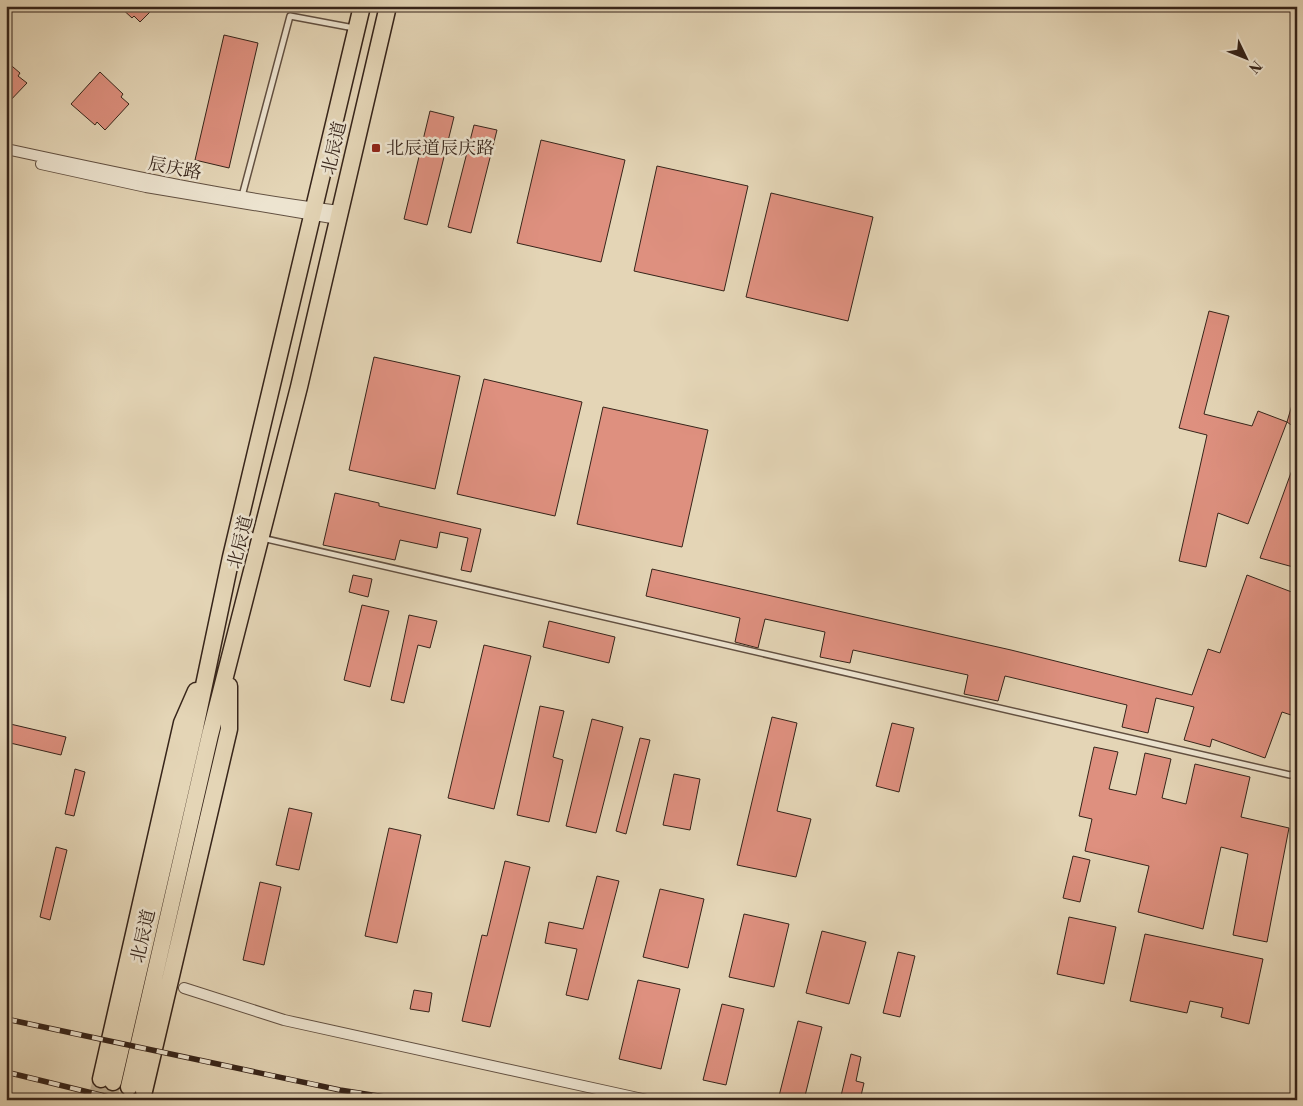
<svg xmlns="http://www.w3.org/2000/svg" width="1303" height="1106" font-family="'Libre Bodoni','Noto Serif SC',serif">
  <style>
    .building { fill: #de907f; stroke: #36241a }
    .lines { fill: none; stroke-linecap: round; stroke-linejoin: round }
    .primary-tunnel { stroke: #c1b297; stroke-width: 16; stroke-dasharray: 16 8; stroke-linecap: butt }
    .service-casing { stroke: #625041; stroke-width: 8 }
    .minor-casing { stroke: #625041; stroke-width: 12 }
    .primary-casing { stroke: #36241a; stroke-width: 19 }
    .service { stroke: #ede4d0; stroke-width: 5 }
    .minor { stroke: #ede4d0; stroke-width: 10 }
    .primary { stroke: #e4d5b6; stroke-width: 16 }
    .rail-casing { stroke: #36241a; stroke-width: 5.5 }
    .rail { stroke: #ede4d0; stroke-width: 4; stroke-dasharray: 11; stroke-linecap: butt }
    .poi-dot { fill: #8f2418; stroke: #ede4d0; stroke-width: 2 }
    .labels { text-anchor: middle; stroke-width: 5; stroke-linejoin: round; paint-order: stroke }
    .street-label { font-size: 18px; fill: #36241a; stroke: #ede4d0 }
    .poi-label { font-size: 18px; fill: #36241a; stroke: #ede4d0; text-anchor: start }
  </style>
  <rect width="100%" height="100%" fill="#e4d5b6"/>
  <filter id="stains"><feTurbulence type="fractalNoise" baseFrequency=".004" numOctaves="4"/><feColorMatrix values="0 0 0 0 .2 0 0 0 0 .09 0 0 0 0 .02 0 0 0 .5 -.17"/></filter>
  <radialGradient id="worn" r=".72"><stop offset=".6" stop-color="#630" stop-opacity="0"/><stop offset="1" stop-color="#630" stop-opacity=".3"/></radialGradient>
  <path class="building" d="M119 6H156L140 22 134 16 132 18Z
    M224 35 258 43 229 168 195 160Z
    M6 61 20 73 18 76 27 83 6 105Z
    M100 72 123 94 121 97 129 104 105 130 97 122 95 125 71 104Z
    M430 111 454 117 427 225 404 219Z
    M474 125 497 130 471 233 448 227Z
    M541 140 625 160 601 262 517 243Z
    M657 166 748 186 724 291 634 271Z
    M771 193 873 217 848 321 746 297Z
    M1209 311 1229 316 1204 414 1252 426 1258 411 1287 422 1248 524 1218 513 1206 567 1179 561 1207 435 1179 428Z
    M374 357 460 376 435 489 349 470Z
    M484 379 582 402 555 516 457 494Z
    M1294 398H1297V429L1287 422Z
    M603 407 708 430 682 547 577 524Z
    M1296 459H1297V568L1260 558Z
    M335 493 379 503V506L481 529 471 572 461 570 468 538 440 532 437 548 400 540 395 560 323 545Z
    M652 569 1011 650 1192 695 1208 649 1220 653 1247 575 1297 594V717L1282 712 1265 758 1212 739 1210 747 1184 740 1194 707 1156 698 1148 733 1122 727 1127 705 1005 676 998 701 964 694 968 675 853 650 850 663 820 657 825 632 765 619 758 648 735 642 740 618 646 596Z
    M353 575 372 579 368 597 349 592Z
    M362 605 389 611 370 687 344 680Z
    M409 615 437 621 430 648 418 645 404 703 391 700Z
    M549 621 615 637 609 663 543 647Z
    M484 645 531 656 494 809 448 798Z
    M540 706 564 711 553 757 563 760 549 822 517 815Z
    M772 717 797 723 777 811 811 819 796 877 737 865Z
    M592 719 623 727 596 833 566 826Z
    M6 723 66 737 61 755 6 742Z
    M892 723 914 728 899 792 876 786Z
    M640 738 650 740 626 834 616 831Z
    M1094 747 1118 752 1109 789 1136 795 1145 753 1171 759 1162 798 1186 804 1195 764 1250 777 1241 817 1289 828 1267 942 1233 935 1248 854 1221 847 1203 929 1138 912 1149 866 1085 851 1092 819 1079 816Z
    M75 769 85 772 74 816 65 814Z
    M674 774 700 779 690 830 663 825Z
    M289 808 312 813 299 870 276 865Z
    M389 828 421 835 397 943 365 936Z
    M56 847 67 850 50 920 40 917Z
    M1073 856 1090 860 1080 902 1063 898Z
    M505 861 530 867 490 1027 462 1021 482 935 487 936Z
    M597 876 619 881 588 1000 566 995 577 949 545 943 549 922 583 929Z
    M260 882 281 887 264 965 243 960Z
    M660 889 704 899 688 968 643 957Z
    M744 914 789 924 774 987 729 977Z
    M1069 917 1116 927 1104 984 1057 974Z
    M822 931 866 942 849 1004 806 993Z
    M1145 934 1263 959 1249 1024 1221 1017 1223 1008 1190 1001 1187 1013 1130 1001Z
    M898 952 915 956 900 1017 883 1013Z
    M638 980 680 989 661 1069 619 1059Z
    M414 990 432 993 429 1012 410 1009Z
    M722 1004 744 1009 726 1085 703 1080Z
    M798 1021 822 1027 804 1100 779 1096Z
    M851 1054 861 1057 856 1081 864 1083 860 1100H840Z"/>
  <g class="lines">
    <path class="primary-tunnel" d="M96 1100 101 1079
      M109 1100 113 1082"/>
    <g class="service-casing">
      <path id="service" d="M242 196 290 16 354 28
        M240 533 1290 775 1297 772"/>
    </g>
    <g class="minor-casing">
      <path id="minor" d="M6 149C117 173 227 197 340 211
        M41 164 146 187 338 219
        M184 988 284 1020 647 1100"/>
    </g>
    <g class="primary-casing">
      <path id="primary" d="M101 1079 182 723 196 691
        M113 1082 195 728 231 557 362 6
        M129 1087 210 735 299 387 388 6
        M144 1091 229 729V686"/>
    </g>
    <use href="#service" class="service"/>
    <use href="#minor" class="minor"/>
    <use href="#primary" class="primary"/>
    <g class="rail-casing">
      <path id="rail" d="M6 1019 340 1090 404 1100
        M6 1072 121 1100"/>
    </g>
    <use href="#rail" class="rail"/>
  </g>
  <rect class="poi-dot" x="371" y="143" width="10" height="10" rx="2.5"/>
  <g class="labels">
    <g class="street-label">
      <text transform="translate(334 148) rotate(-77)" y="6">北辰道</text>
      <text transform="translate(175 168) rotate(11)" y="6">辰庆路</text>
      <text transform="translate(240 542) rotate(-76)" y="6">北辰道</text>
      <text transform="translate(143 936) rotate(-77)" y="6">北辰道</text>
    </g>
    <g class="poi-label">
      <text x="386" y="154">北辰道辰庆路</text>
    </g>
  </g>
  <rect width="1303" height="1106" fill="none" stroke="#e4d5b6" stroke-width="25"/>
  <rect x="8" y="8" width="1288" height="1091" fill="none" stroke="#36241a" stroke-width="2.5"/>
  <rect x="12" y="12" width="1278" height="1081" fill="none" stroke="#36241a"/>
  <g transform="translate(1246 58) rotate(133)" stroke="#ede4d0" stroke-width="4" paint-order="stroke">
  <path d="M0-4L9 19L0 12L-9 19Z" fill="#36241a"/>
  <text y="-8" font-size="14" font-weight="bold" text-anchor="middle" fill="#36241a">N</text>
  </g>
  <rect width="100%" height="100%" filter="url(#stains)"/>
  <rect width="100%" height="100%" fill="url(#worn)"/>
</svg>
